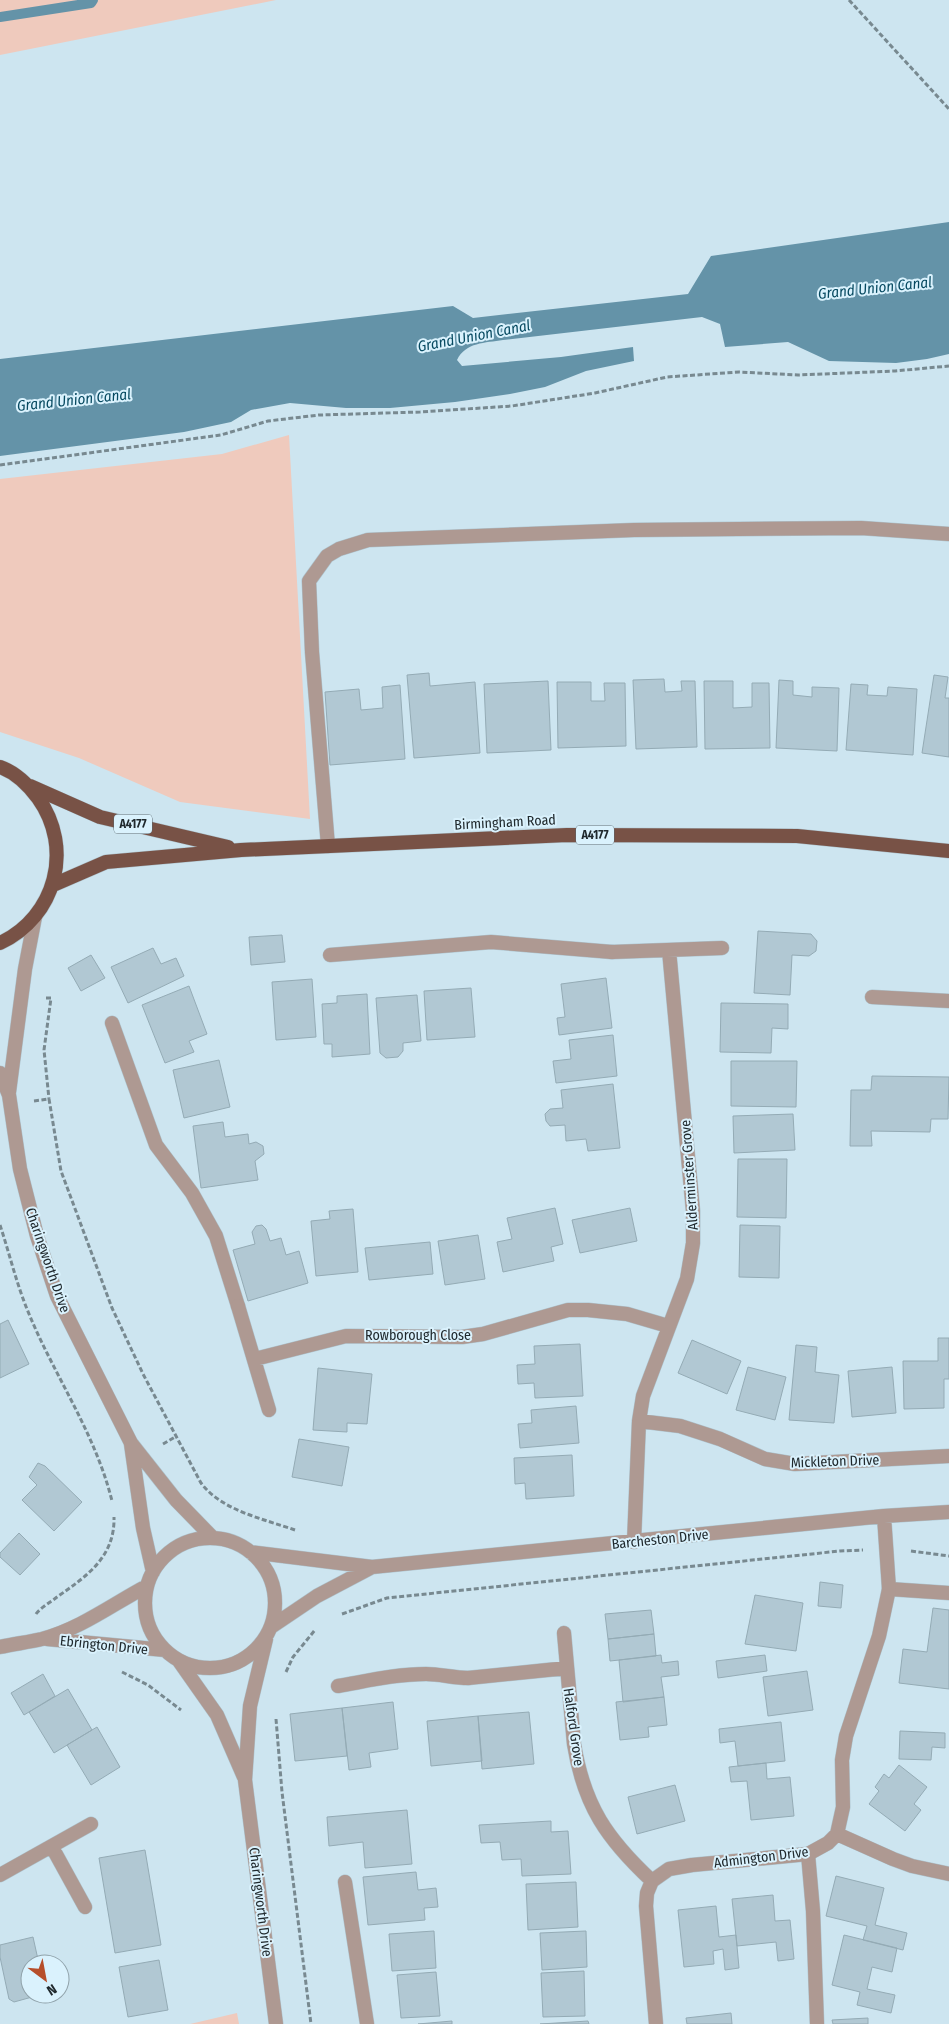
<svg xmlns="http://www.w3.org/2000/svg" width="949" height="2024" font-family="'Fira Sans Condensed',sans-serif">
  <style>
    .green { fill: #efcabd }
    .water { fill: #6493a8 }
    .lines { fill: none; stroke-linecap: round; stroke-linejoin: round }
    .stream { stroke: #6493a8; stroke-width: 10 }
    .building { fill: #b1c8d3; stroke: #94abb5 }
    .service-casing { stroke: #aec3cd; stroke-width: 15 }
    .minor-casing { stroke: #aec3cd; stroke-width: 15 }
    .trunk-casing { stroke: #aec3cd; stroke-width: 15 }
    .path { stroke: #788990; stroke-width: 3; stroke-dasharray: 5 2.5; stroke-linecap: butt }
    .service { stroke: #ae9992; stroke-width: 14 }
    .minor { stroke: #ae9992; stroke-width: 14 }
    .trunk { stroke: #785246; stroke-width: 14 }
    .labels { text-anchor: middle; stroke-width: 4; stroke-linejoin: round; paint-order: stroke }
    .shield { fill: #daf2fd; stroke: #58656b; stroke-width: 1 }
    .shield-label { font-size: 12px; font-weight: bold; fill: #20292d }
    .street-label { font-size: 14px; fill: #20292d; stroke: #daf2fd }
    .water-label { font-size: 15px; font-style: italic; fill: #064960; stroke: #daf2fd }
  </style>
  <rect width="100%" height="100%" fill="#cde5f0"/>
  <path class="green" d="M0 0H276L0 55Z
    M289 435 310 819 180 802 79 758 0 732V479L222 454Z
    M237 2013 239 2024H189H190Z"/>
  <path class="water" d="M949 222V354L927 359 896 363 829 361 788 342 725 347 720 324 702 317 503 340C485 343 466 342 457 360L462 366 561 357 633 347 634 361 586 371 545 387 510 394 455 402 390 408H346L290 403 251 410 231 422 184 432 0 456V359L453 306 473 318 688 294 711 256Z"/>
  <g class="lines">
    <path class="stream" d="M0 17 91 3 93 0"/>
  </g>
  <path class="building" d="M429 673 430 686 475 682 480 753 414 758 407 675Z
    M934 675 948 677 945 698H949V757L922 753Z
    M664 679 665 692 682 691 681 681H695L697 747 636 749 633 680Z
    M779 680 793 681V695L812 697V687L839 688 837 751 776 748Z
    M548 681 551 750 487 753 484 684Z
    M704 681H733V708L752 707V683H769L770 748 705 749Z
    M557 682H591V701H605L604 683H625L626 746 558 748Z
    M851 684 868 685 867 695 887 696 888 687 917 689 913 755 846 750Z
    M400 685 405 759 330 765 325 692 359 689 361 710 383 708 382 687Z
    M758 931 811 934 817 941 816 951 809 956 792 955 790 995 754 993Z
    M282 935 285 962 251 965 249 937Z
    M153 948 161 964 176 958 184 976 128 1003 111 967Z
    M91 955 105 978 81 991 68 968Z
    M606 978 612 1028 559 1035 557 1018 565 1017 561 984Z
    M312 979 316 1037 276 1040 272 982Z
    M189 986 207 1034 189 1041 194 1052 165 1063 142 1005Z
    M471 988 475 1037 427 1040 424 991Z
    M367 994 370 1054 332 1057V1044H324L322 1004 337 1003V996Z
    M417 995 421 1041 403 1043V1051L398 1057 386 1058 380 1053 376 998Z
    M721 1003 788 1004V1029L772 1028 771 1053 720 1052Z
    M613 1035 617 1076 556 1083 553 1061 571 1059 569 1040Z
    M219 1060 230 1107 184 1118 173 1070Z
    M731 1061H797L796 1107 731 1106Z
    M872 1076 949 1077 948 1119H931L930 1132 871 1131 872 1146H850L851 1090H871Z
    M613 1084 620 1148 588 1151 586 1139 566 1141 565 1125 550 1126 546 1121 545 1114 550 1109 563 1108 561 1090Z
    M793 1114 795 1150 734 1153 733 1116Z
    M223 1122 225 1137 248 1134 249 1144 256 1142 263 1146 264 1154 255 1161 258 1180 201 1188 193 1126Z
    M738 1159H787L786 1218 737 1217Z
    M555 1208 563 1244 551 1247 554 1261 503 1272 497 1242 512 1239 507 1218Z
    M630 1208 637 1241 580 1253 572 1220Z
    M353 1209 358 1272 316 1276 311 1221 330 1219 329 1211Z
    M262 1225 266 1229 270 1241 281 1238 286 1255 299 1251 308 1283 248 1301 233 1250 255 1244 252 1232 256 1226Z
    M740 1225 780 1226 779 1278 739 1277Z
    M478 1235 485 1279 445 1285 438 1241Z
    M430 1242 433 1274 369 1280 365 1248Z
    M8 1320 29 1364 0 1378V1324Z
    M938 1338H949V1379H944V1408L904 1409 903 1361H938Z
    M692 1340 741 1361 727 1394 678 1373Z
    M580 1344 583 1396 535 1398 534 1383 518 1384 517 1365 535 1364 534 1346Z
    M796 1345 817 1347 815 1372 839 1375 834 1423 789 1420Z
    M748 1367 786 1377 775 1420 736 1410Z
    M892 1367 896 1413 852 1417 848 1371Z
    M318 1368 372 1374 367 1424 347 1423V1432L313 1430Z
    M576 1406 579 1443 520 1448 518 1424 532 1423 531 1410Z
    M299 1439 349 1447 342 1486 292 1477Z
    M572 1455 574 1496 526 1499 525 1483 515 1484 514 1458Z
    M38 1463 45 1466 82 1502 54 1531 22 1500 37 1485 29 1477Z
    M19 1533 40 1554 20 1575 0 1557V1553Z
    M820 1582 843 1585 841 1608 818 1606Z
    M755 1595 803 1603 796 1651 745 1644Z
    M933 1608 949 1610V1689L899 1683 903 1649 927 1652Z
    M651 1610 654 1634 608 1639 605 1614Z
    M654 1634 656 1656 610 1661 608 1639Z
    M661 1655 662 1663 678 1661 679 1675 661 1677 664 1697 623 1702 619 1660Z
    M765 1655 767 1671 718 1678 716 1661Z
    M807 1671 813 1710 768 1716 763 1677Z
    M43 1674 55 1696 24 1715 11 1693Z
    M68 1689 92 1730 54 1753 29 1712Z
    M664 1697 667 1725 648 1727 649 1737 620 1740 616 1702Z
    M393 1702 398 1749 369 1753 371 1767 349 1770 342 1708Z
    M342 1708 347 1756 295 1761 290 1714Z
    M529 1712 534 1764 482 1769 478 1716Z
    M478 1716 482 1761 431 1766 427 1721Z
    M781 1722 785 1761 738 1766 735 1741 720 1743 719 1729Z
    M97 1727 120 1767 91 1785 67 1745Z
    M900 1731 945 1733V1748L932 1747 931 1760 899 1759Z
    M766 1763 767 1779 790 1777 794 1816 751 1820 747 1781 731 1782 729 1767Z
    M899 1765 927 1787 914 1804 921 1810 905 1831 869 1804 879 1791 875 1787 884 1774 889 1778Z
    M675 1785 685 1821 637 1834 628 1797Z
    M407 1810 412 1864 365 1868 363 1842 329 1846 327 1817Z
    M551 1821V1832L568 1831 571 1874 522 1876 521 1859 502 1860 500 1842 481 1843 479 1825Z
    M145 1850 161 1945 115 1953 99 1858Z
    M416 1872 418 1890 436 1888 438 1907 424 1908 425 1920 368 1925 363 1877Z
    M836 1876 884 1888 875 1925 907 1933 903 1950 863 1940 867 1926 826 1916Z
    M576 1882 578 1927 528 1930 526 1884Z
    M773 1895 775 1921 790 1920 794 1959 778 1961 776 1942 737 1946 732 1899Z
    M716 1906 719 1937 736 1935 739 1968 725 1970 723 1949 713 1951 714 1964 684 1967 678 1910Z
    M434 1931 436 1968 392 1971 389 1934Z
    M586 1931 587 1967 542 1970 540 1933Z
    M844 1935 897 1948 892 1972 872 1967 867 1989 895 1995 891 2013 857 2005 860 1992 832 1985Z
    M33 1937 39 1964H30V1994H43L14 2002 9 1999 0 1957V1945Z
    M159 1960 168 2010 128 2017 119 1967Z
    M584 1971 585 2016 543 2017 541 1973Z
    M436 1972 440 2016 401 2018 397 1975Z
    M731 2013 732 2024H687L686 2018Z
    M868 2018V2024H833L832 2020Z
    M452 2021V2024H418Z
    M588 2021 589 2024H540Z"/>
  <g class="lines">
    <g class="service-casing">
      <path id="service" d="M328 846 312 652 309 581 327 556 339 549 368 540 634 530 861 528 949 534
        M330 955 491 942 612 952
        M112 1023 156 1145 192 1193 216 1236 238 1306
        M889 1589 949 1593
        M338 1686C367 1681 396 1674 426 1674 440 1674 454 1678 468 1678
        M808 1854 813 1911 817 2024
        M345 1882 367 2024"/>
    </g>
    <g class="minor-casing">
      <path id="minor" d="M612 952 722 948
        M872 997 949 1001
        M0 1073 9 1095 20 1169 37 1236 57 1296 131 1443 176 1500 213 1538
        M9 1092 25 969 35 917
        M238 1306 269 1410
        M255 1359 346 1336 462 1337 483 1334 568 1310H588L627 1314 668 1326
        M639 1421 680 1426 720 1439 765 1459 795 1464 949 1456
        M131 1444 143 1528 153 1572
        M145 1603a65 65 0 1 1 130 0a65 65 0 1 1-130 0Z
        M634 1542 639 1421 643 1396 687 1279 693 1243V1211L669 950
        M250 1552 372 1567 884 1516 949 1512
        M271 1627 317 1596 372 1567
        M564 1633 574 1744C584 1806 607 1839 652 1881
        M47 1639 165 1650
        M266 1639 250 1706 245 1780 276 2024
        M0 1647C14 1644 29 1642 42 1639 80 1629 113 1604 147 1586
        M179 1661 217 1715 244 1777
        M468 1678 567 1668
        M837 1834 893 1859 912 1866 949 1874
        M52 1847 85 1907
        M0 1875 91 1824
        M656 2024 646 1906 647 1893 652 1881 669 1869 692 1865 808 1854 828 1843 837 1834 843 1807 842 1760 846 1736 879 1636 889 1589 884 1516"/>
    </g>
    <g class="trunk-casing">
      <path id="trunk" d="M0 767C15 772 29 786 38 798 74 848 56 917 0 943
        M30 786 100 817 228 847
        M53 885 106 862 241 850 567 835 797 836 949 851"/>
    </g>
    <path class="path" d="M849 0 949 109
      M0 465 221 435 268 421 319 415 420 412 512 406 595 393 667 377 739 372 798 375 895 371 949 366
      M46 998H51L44 1050 49 1099
      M34 1101 49 1099 61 1171 112 1308 143 1374 201 1483C222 1511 264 1519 295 1530
      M0 1225C9 1252 16 1282 27 1309 53 1374 95 1432 112 1501
      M163 1444 175 1437
      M911 1551 949 1556
      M36 1614C40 1608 51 1602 57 1597 87 1576 115 1557 114 1517
      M342 1614 387 1598 840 1551 863 1550
      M122 1672 148 1685 181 1710
      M286 1672 293 1657 315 1630
      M276 1719 282 1792 311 2024"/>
    <use href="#service" class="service"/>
    <use href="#minor" class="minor"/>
    <use href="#trunk" class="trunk"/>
  </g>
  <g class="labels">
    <g class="shield">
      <rect x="114" y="814.5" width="38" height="19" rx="4"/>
      <rect x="576" y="825.5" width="38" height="19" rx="4"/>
    </g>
    <g class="shield-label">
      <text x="133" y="828">A4177</text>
      <text x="595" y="839">A4177</text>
    </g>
    <g class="street-label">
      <text transform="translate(505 822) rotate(-3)" y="5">Birmingham Road</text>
      <text transform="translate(689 1175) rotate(-94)" y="5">Alderminster Grove</text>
      <text transform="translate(48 1260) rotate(71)" y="5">Charingworth Drive</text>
      <text x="418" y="1340">Rowborough Close</text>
      <text transform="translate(835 1461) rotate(-2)" y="5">Mickleton Drive</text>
      <text transform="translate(660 1539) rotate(-6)" y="5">Barcheston Drive</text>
      <text transform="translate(104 1645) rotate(6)" y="5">Ebrington Drive</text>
      <text transform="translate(574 1727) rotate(82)" y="5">Halford Grove</text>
      <text transform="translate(761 1857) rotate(-7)" y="5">Admington Drive</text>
      <text transform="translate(261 1902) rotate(83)" y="5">Charingworth Drive</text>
    </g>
    <g class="water-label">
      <text transform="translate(875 288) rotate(-6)" y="5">Grand Union Canal</text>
      <text transform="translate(474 336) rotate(-11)" y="5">Grand Union Canal</text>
      <text transform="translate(74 400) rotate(-6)" y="5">Grand Union Canal</text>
    </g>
  </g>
  <g transform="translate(45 1979) rotate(148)"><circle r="24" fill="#daf2fd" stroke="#90a2aa"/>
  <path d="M0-4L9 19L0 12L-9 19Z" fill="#b64e2a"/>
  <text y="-8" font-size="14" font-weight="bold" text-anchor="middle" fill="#20292d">N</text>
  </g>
</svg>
